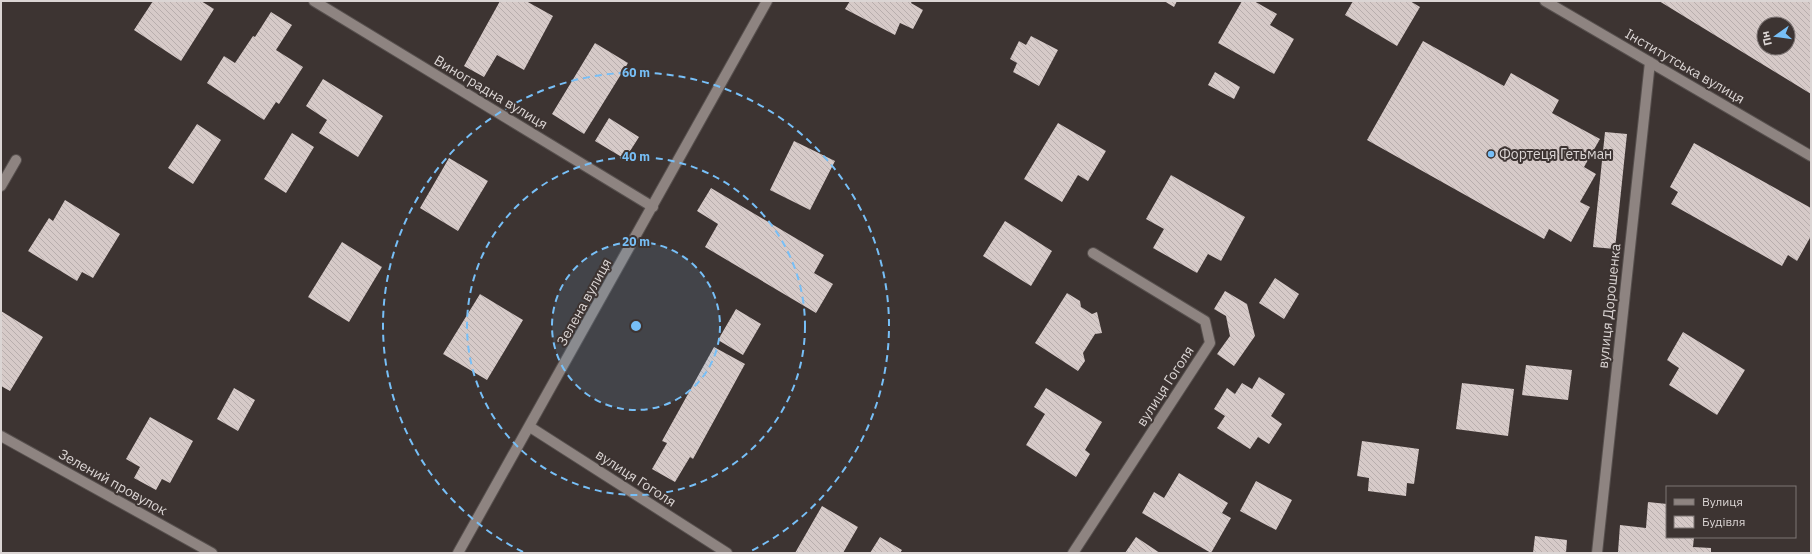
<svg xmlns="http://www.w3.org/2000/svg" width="1812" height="554" font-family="'IBM Plex Sans',sans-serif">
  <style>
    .building { fill: url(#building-back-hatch); fill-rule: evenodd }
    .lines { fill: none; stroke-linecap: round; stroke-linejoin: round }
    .minor-casing { stroke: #57504e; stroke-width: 12 }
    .minor { stroke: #8e8481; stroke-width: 10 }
    .ring { fill: none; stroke: #77bff7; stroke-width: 2; stroke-dasharray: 7 5 }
    .poi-dot { fill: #77bff7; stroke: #3d3432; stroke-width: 1.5 }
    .labels { text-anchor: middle; stroke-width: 4; stroke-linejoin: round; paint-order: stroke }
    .street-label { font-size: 14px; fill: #dbd5d4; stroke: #3d3432 }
    .poi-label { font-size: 14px; fill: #dbd5d4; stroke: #3d3432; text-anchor: start }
    .centre { fill: #77bff7; stroke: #3d3432; stroke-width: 2 }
    .ring-label { font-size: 12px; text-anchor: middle; font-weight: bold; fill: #77bff7; stroke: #3d3432; stroke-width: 4; stroke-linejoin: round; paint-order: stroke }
  </style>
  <defs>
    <pattern id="building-back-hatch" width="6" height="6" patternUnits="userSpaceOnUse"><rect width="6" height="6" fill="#d6cac8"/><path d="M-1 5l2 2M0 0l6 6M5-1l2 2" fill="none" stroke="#b8aead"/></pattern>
  </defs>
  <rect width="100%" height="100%" fill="#3d3432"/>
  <path class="building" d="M153 1H201L214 9 181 61 134 30Z
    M500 1H526L553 16 524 70 497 55 484 77 464 66Z
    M850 1H912L911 3 923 10 913 29 900 23 895 35 845 9Z
    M1164 1H1177L1174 7Z
    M1242 1H1254L1277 14 1270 25 1294 39 1274 74 1218 43Z
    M1353 1H1410L1420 7 1397 46 1345 15Z
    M1659 1H1811V94ZM1764 24H1788V48H1764Z
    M271 12 292 25 276 50 303 67 279 104 276 102 264 120 207 83 224 56 235 63 253 36 255 37Z
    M1031 36 1058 50 1039 86 1013 72 1017 63 1010 59 1019 41 1026 45Z
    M1423 41 1504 86 1511 73 1559 100 1552 113 1600 139 1584 167 1596 174 1580 202 1590 207 1571 242 1549 229 1544 239 1367 140Z
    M595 43 628 63 584 134 552 114Z
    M1215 72 1240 87 1234 99 1208 85Z
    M323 79 383 116 358 157 319 133 327 120 306 106Z
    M609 118 639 137 625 159 595 141Z
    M1058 123 1106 151 1088 181 1078 175 1062 202 1024 179Z
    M197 124 221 140 193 184 168 168Z
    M1605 132 1627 134 1615 249 1593 247Z
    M292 133 314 147 286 193 264 179Z
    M794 141 835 161 810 210 770 190Z
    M1694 143 1811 208V236L1797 261 1788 255 1782 266 1671 204 1678 192 1670 187Z
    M449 158 488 181 458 231 420 208Z
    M1171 175 1245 217 1221 261 1208 254 1197 273 1153 248 1164 229 1146 219Z
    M711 188 824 255 814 273 833 284 816 313 705 247 718 224 697 211Z
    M65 200 120 234 93 278 82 272 77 281 28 251 49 218 53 221Z
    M1005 221 1052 251 1031 286 983 256Z
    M342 242 382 267 349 322 308 297Z
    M1275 278 1299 294 1284 319 1259 303Z
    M1225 291 1247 304 1255 336 1234 366 1217 354 1230 336 1226 316 1214 309Z
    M1067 293 1080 301 1081 307 1092 314 1097 312 1102 333 1095 334 1083 353 1085 361 1078 371 1035 343Z
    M480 294 523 320 487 380 443 354Z
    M736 309 761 324 743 355 718 340Z
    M1 311 43 337 10 391 1 386Z
    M1683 332 1745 370 1717 415 1669 385 1679 368 1667 360Z
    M714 347 745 364 693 459 690 457 675 482 652 469 667 443 662 441Z
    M1526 365 1572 370 1568 400 1522 395Z
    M1259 377 1285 394 1271 416 1282 424 1269 444 1258 437 1250 449 1217 428 1225 416 1214 409 1227 388 1235 394 1242 383 1252 389Z
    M1462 383 1514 389 1508 436 1456 429Z
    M234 388 255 400 238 431 217 419Z
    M1046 388 1102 422 1085 450 1090 454 1076 477 1026 445 1045 414 1034 407Z
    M150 417 193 441 170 483 162 479 156 490 134 478 140 467 126 459Z
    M1362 441 1419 449 1414 484 1407 483 1406 496 1368 491 1369 478 1357 476Z
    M1179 473 1228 503 1222 513 1231 518 1211 553 1142 513 1154 492 1164 498Z
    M1256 481 1292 500 1276 530 1240 511Z
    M1648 502 1667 504V537H1694L1693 547 1711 548V553L1618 552 1620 525 1646 528Z
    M822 506 858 527 843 553H795Z
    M1535 536 1567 540 1566 553H1533Z
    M880 537 902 550 900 553H870Z
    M1136 537 1160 553H1125Z"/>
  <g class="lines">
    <g class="minor-casing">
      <path id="minor" d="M314 1 653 207
        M1545 1 1811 156
        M1 186 16 160
        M530 427 727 553
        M1 436 212 553
        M458 553 767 1
        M1073 553 1210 343 1205 321 1093 253
        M1597 553 1650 62"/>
    </g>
    <use href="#minor" class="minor"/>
  </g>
  <circle cx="636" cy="326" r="84" fill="#77bff7" fill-opacity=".12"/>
  <g class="ring">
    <circle cx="636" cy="326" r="84"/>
    <circle cx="636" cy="326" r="169"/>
    <path d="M523 552A253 253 0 1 1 749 552"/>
  </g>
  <circle class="poi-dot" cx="1491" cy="154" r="4"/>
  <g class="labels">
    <g class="street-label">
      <text transform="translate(1685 66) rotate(30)" y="5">Інститутська вулиця</text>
      <text transform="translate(491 92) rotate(31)" y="5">Виноградна вулиця</text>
      <text transform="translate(584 302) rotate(-61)" y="5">Зелена вулиця</text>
      <text transform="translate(1609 306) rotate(-84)" y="5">вулиця Дорошенка</text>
      <text transform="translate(1165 386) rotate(-57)" y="5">вулиця Гоголя</text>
      <text transform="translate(636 478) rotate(33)" y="5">вулиця Гоголя</text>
      <text transform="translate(113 482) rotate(29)" y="5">Зелений провулок</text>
    </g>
    <g class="poi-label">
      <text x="1499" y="159">Фортеця Гетьман</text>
    </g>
  </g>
  <circle cx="636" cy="326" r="6" class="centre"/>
  <g class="ring-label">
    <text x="636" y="77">60 m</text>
    <text x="636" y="161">40 m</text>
    <text x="636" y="246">20 m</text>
  </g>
  <rect width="1812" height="554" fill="none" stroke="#dbd5d4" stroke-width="4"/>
  <rect x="1666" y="486" width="130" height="52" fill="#3d3432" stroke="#7c7473"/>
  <rect x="1674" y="499" width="20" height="6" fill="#8e8481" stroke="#7c7473"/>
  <text x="1702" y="506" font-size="12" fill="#dbd5d4">Вулиця</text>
  <rect x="1674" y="516" width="20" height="12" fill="url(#building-back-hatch)" stroke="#7c7473"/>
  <text x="1702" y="526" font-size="12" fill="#dbd5d4">Будівля</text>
  <g transform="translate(1776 36) rotate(256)"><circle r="19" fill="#3d3432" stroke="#7c7473"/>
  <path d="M0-3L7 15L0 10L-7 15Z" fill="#77bff7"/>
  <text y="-6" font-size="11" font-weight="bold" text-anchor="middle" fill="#dbd5d4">Пн</text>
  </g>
</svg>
